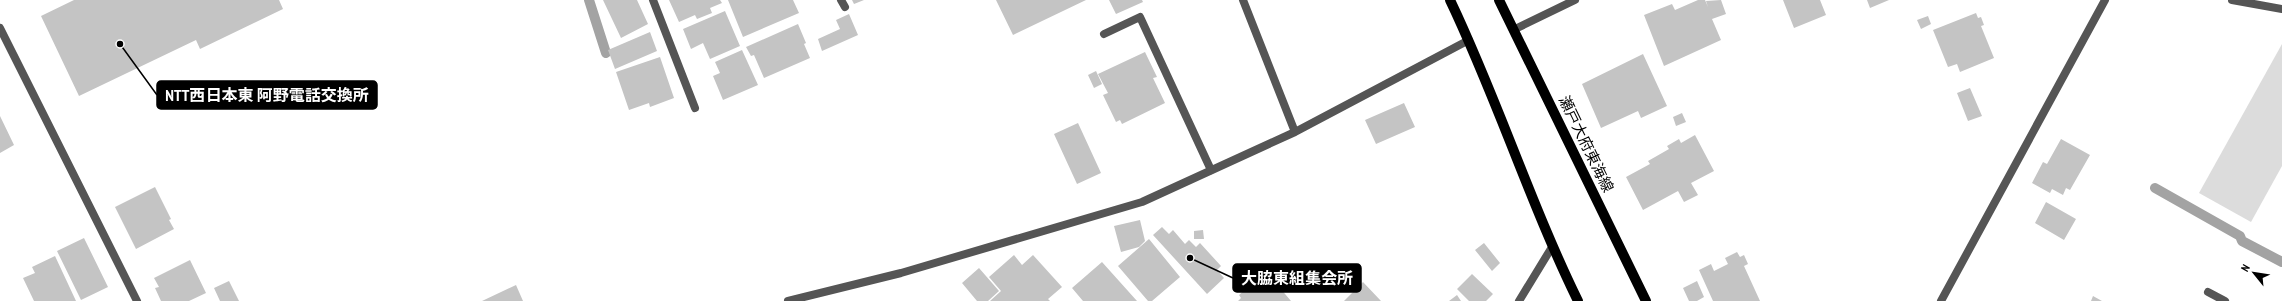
<svg xmlns="http://www.w3.org/2000/svg" width="2282" height="301" font-family="'PT Sans Narrow','Noto Sans JP',sans-serif">
  <style>
    .green { fill: #dcdcdc }
    .lines { fill: none; stroke-linecap: round; stroke-linejoin: round }
    .stream { stroke: #a3a3a3; stroke-width: 10 }
    .building { fill: #c4c4c4 }
    .service { stroke: #555; stroke-width: 8 }
    .minor { stroke: #555; stroke-width: 8 }
    .primary { stroke: #000; stroke-width: 10 }
    .labels { text-anchor: middle; stroke-width: 3; stroke-linejoin: round; paint-order: stroke }
    .street-label { font-size: 15px; fill: #000; stroke: #fff }
    .leader { fill: none; stroke: #000; stroke-width: 1.5 }
    .callout-dot { fill: #000; stroke: #fff; stroke-width: 1.5 }
    .callout { fill: #000; stroke: #000; stroke-width: 1.5 }
    .callout-label { font-size: 16px; text-anchor: middle; font-weight: bold; fill: #fff }
  </style>
  <rect width="100%" height="100%" fill="#fff"/>
  <path class="green" d="M2282 44V166L2251 222 2199 193Z"/>
  <g class="lines">
    <path class="stream" d="M589 0 606 53
      M2155 188 2240 236 2242 241 2282 262"/>
  </g>
  <path class="building" d="M74 0H279L283 9 200 49 196 40 79 96 41 16Z
    M603 0H637L648 24 621 38Z
    M669 0H720L722 3 710 8 712 13 697 19 695 15 679 22Z
    M728 0H793L799 13 743 37Z
    M852 0H864L854 4Z
    M996 0H1086L1013 35Z
    M1109 0H1142L1143 2 1116 14Z
    M1698 0H1705L1708 7 1706 1 1721 0 1726 14 1712 19 1721 40 1664 66 1644 15 1672 4 1675 10Z
    M1783 0H1820L1826 15 1794 28Z
    M1867 0H1889L1870 8Z
    M725 11 740 46 710 59 703 43 691 49 683 29Z
    M1976 13 1978 18 1981 17 1984 25 1981 26 1994 58 1960 72 1957 64 1948 67 1933 30Z
    M849 14 858 35 822 51 818 39 840 29 836 20Z
    M1928 16 1931 24 1921 29 1917 20Z
    M798 24 806 43 804 44 810 58 764 78 754 55 751 56 746 47Z
    M650 32 657 51 615 69 608 50Z
    M742 50 758 85 723 100 713 76 720 73 715 62Z
    M1145 52 1157 77 1153 78 1165 103 1122 124 1120 120 1116 122 1103 95 1108 93 1098 74Z
    M1643 54 1667 106 1641 118 1638 111 1601 128 1582 84Z
    M660 57 674 98 650 107 649 103 629 110 616 72Z
    M1096 71 1102 84 1094 88 1088 75Z
    M1970 88 1982 116 1968 121 1957 93Z
    M1404 103 1415 127 1376 144 1365 120Z
    M1682 113 1686 122 1676 126 1673 117Z
    M0 116 14 145 0 153Z
    M1078 123 1101 173 1077 184 1054 134Z
    M1695 135 1714 171 1691 183 1698 195 1684 202 1678 191 1643 210 1626 177 1650 164 1648 161 1669 149 1667 146 1679 139 1681 143Z
    M2061 139 2090 155 2070 190 2066 188 2063 195 2052 189 2050 193 2032 183 2043 162 2047 164Z
    M155 187 171 219 169 220 174 229 136 249 115 207Z
    M2046 202 2076 219 2064 240 2035 223Z
    M1140 220 1145 241 1139 247 1121 252 1114 226Z
    M1162 227 1169 234 1173 230 1185 244 1189 240 1196 247 1200 243 1221 266 1217 270 1224 278 1207 294 1153 235Z
    M1203 230 1204 239H1194V231Z
    M84 238 108 287 81 300 57 251Z
    M1149 239 1180 277 1152 301H1148L1118 266Z
    M1484 243 1500 263 1492 271 1475 250Z
    M1737 252 1740 257 1744 255 1748 264 1744 266 1760 301H1713L1699 270 1711 264 1714 271 1728 264 1725 258Z
    M1014 255 1022 265 1033 255 1062 287 1048 299 1050 301H990L1001 291 989 277Z
    M55 256 76 301H34L23 278 35 273 32 267Z
    M190 260 206 293 189 301H161L155 288 159 287 154 278Z
    M1102 262 1137 301H1083L1072 288Z
    M979 268 999 291 988 301H977L962 283Z
    M1268 274 1291 301H1238L1241 298 1239 295 1255 281 1257 284Z
    M1472 274 1493 294 1486 301H1469L1457 289Z
    M229 281 239 301H220L214 288Z
    M1697 281 1704 297 1697 301H1689L1683 288Z
    M1363 282 1381 301H1344Z
    M516 285 523 301H482Z
    M1457 295 1461 301H1449Z
    M2093 296 2102 301H2091Z"/>
  <g class="lines">
    <path class="service" d="M653 0 695 108
      M841 0 845 7
      M1104 34 1140 17 1211 170
      M2208 292 2225 301"/>
    <path class="minor" d="M1243 0 1295 132
      M2232 0 2282 9
      M0 28 137 301
      M1513 30 1575 0
      M788 301 901 273 1142 202 1295 132 1469 40
      M1519 301 1552 247
      M1941 301 2105 0"/>
    <path class="primary" d="M1450 0C1497 98 1530 203 1578 301
      M1499 0 1646 301"/>
  </g>
  <g class="labels">
    <g class="street-label">
      <text transform="translate(1586 144) rotate(64)" y="5">瀬戸大府東海線</text>
    </g>
  </g>
  <path class="leader" d="M120 44L157 95M1190 258L1233 278"/>
  <g class="callout-dot">
    <circle cx="120" cy="44" r="4"/>
    <circle cx="1190" cy="258" r="4"/>
  </g>
  <g class="callout">
    <rect x="157" y="81" width="220" height="28" rx="4"/>
    <rect x="1233" y="264" width="128" height="28" rx="4"/>
  </g>
  <g class="callout-label">
    <text x="267" y="101">NTT西日本東 阿野電話交換所</text>
    <text x="1297" y="284">大脇東組集会所</text>
  </g>
  <g transform="translate(2254 273) rotate(300)" stroke="#ffffff" stroke-width="3" paint-order="stroke">
  <path d="M0-3L7 15L0 10L-7 15Z" fill="#000000"/>
  <text y="-6" font-size="11" font-weight="bold" text-anchor="middle" fill="#000000">N</text>
  </g>
</svg>
